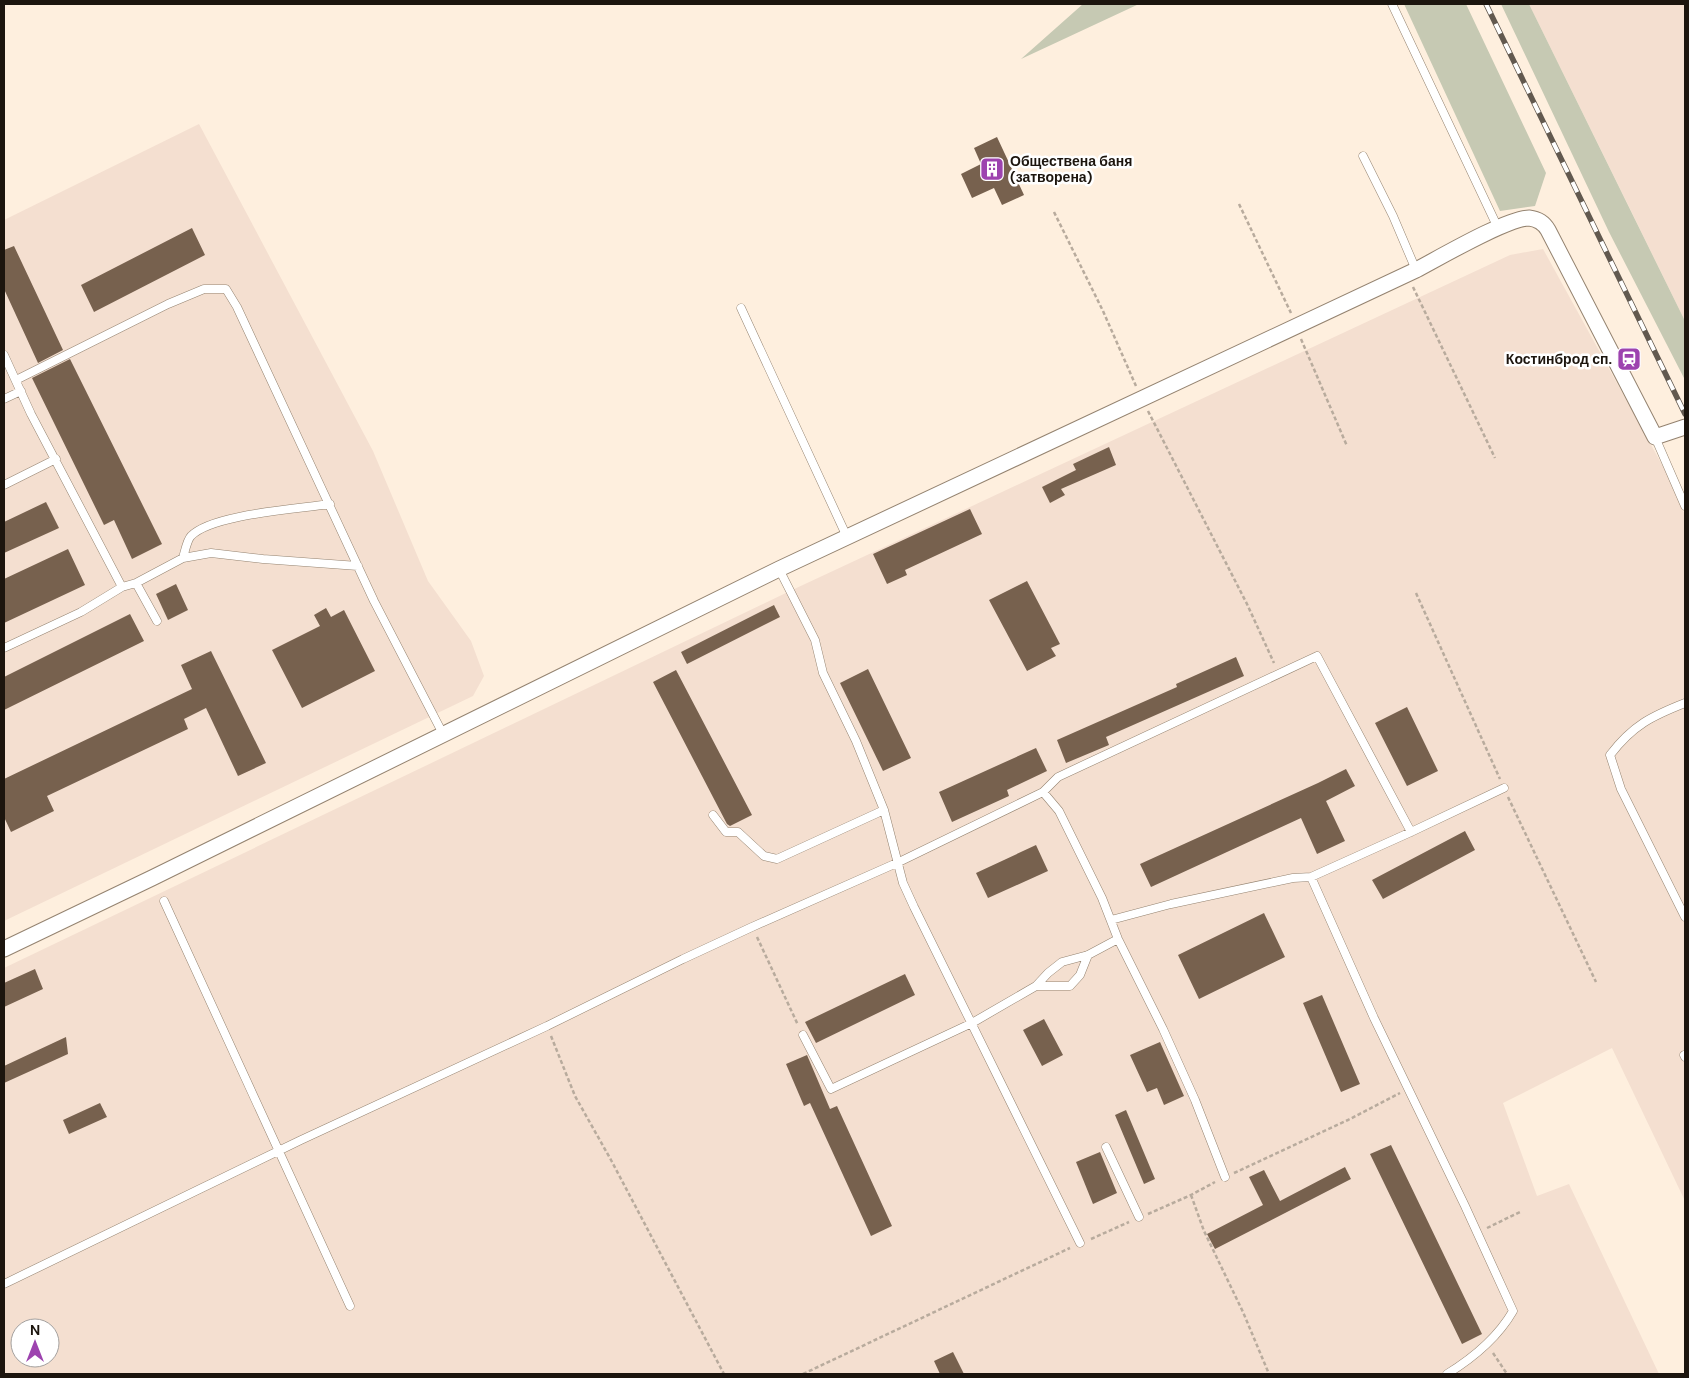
<svg xmlns="http://www.w3.org/2000/svg" width="1689" height="1378" font-family="'DM Sans',sans-serif">
  <style>
    .industrial { fill: #f4dfd0; fill-rule: evenodd }
    .green { fill: #c6c9b3 }
    .building { fill: #77614e }
    .lines { fill: none; stroke-linecap: round; stroke-linejoin: round }
    .service-casing { stroke: #948370; stroke-width: 9 }
    .minor-casing { stroke: #948370; stroke-width: 17 }
    .path { stroke: #b8ab9d; stroke-width: 2.5; stroke-dasharray: 4 2.5; stroke-linecap: butt }
    .service { stroke: #fff; stroke-width: 8 }
    .minor { stroke: #fff; stroke-width: 15 }
    .rail-casing { stroke: #62594f; stroke-width: 5.5 }
    .rail { stroke: #fff; stroke-width: 4; stroke-dasharray: 11; stroke-linecap: butt }
    .labels { text-anchor: middle; stroke-width: 5; stroke-linejoin: round; paint-order: stroke }
    .poi-label { font-size: 14px; font-weight: bold; fill: #1c150e; stroke: #fff; text-anchor: start }
  </style>
  <rect width="100%" height="100%" fill="#feefde"/>
  <path class="industrial" d="M1529 4H1685V321L1635 219Z
    M199 124 373 451 428 581 471 641 484 676 473 696 4 921V220Z
    M1543 249 1666 472 1685 515V1201L1612 1048 1503 1103 1537 1196 1569 1184 1659 1374H4V968L790 591 1510 255ZM20 1328H50V1358H20Z"/>
  <path class="green" d="M1083 4H1139L1021 59Z
    M1404 4H1466L1546 173 1535 206 1500 211Z
    M1501 4H1529L1685 321V380L1609 232Z"/>
  <path class="building" d="M997 137 1024 195 1002 205 994 188 972 198 961 174 981 164 974 148Z
    M192 228 205 255 94 312 81 285Z
    M14 246 63 350 38 363 4 289V250Z
    M70 359 162 544 132 559 114 520 104 525 32 378Z
    M1109 447 1116 465 1061 489 1065 495 1050 503 1042 487 1076 470 1073 464Z
    M46 502 59 528 4 553V522Z
    M970 509 982 534 905 570 907 575 887 584 873 554Z
    M68 549 85 585 4 623V579Z
    M1027 581 1060 644 1051 648 1056 656 1027 671 989 600Z
    M176 584 188 610 168 620 156 594Z
    M774 605 780 617 687 664 681 652Z
    M326 608 331 617 344 610 375 671 302 708 272 650 320 626 314 615Z
    M130 614 144 641 4 710V677Z
    M211 651 266 763 238 776 206 708 184 719 188 729 47 796 54 811 11 832 4 817V779L192 689 181 665Z
    M1236 657 1244 676 1106 737 1109 745 1066 763 1057 740 1177 687 1176 684Z
    M868 669 911 758 883 771 840 683Z
    M676 670 752 815 730 826 727 824 653 682Z
    M1407 707 1438 771 1407 786 1375 723Z
    M1036 748 1047 771 1007 790 1009 796 952 822 939 792Z
    M1346 769 1355 786 1326 801 1345 841 1317 854 1301 818 1151 887 1140 864 1318 783Z
    M1465 831 1475 850 1383 899 1372 880Z
    M1036 845 1048 871 988 898 976 873Z
    M1264 913 1285 957 1199 999 1178 955Z
    M35 969 43 989 4 1007V983Z
    M905 974 915 995 816 1043 805 1022Z
    M1322 995 1360 1084 1341 1092 1303 1003Z
    M1044 1019 1063 1055 1042 1066 1023 1030Z
    M66 1037 68 1054 4 1083V1066Z
    M1160 1042 1184 1096 1164 1105 1157 1088 1147 1092 1130 1055Z
    M807 1055 830 1109 837 1106 892 1226 871 1236 810 1103 804 1106 786 1064Z
    M100 1103 107 1117 69 1134 63 1120Z
    M1126 1110 1155 1179 1144 1184 1115 1115Z
    M1391 1145 1482 1334 1462 1344 1370 1154Z
    M1100 1152 1117 1193 1093 1204 1076 1162Z
    M1345 1167 1351 1179 1215 1249 1207 1234 1263 1205 1249 1177 1264 1170 1280 1201Z
    M953 1352 964 1374H940L934 1361Z"/>
  <g class="lines">
    <g class="service-casing">
      <path id="service" d="M1392 4 1498 228
        M1363 156 1393 216 1416 270
        M741 308 847 537
        M4 355 31 414 122 587
        M16 380 168 304 204 289H226L237 307 374 601 443 734
        M4 399 21 391
        M1655 437 1685 506
        M4 485 56 459
        M183 558C185 551 187 540 191 536 212 514 299 509 330 504
        M779 569 815 640 823 673 856 741 884 810 903 883 914 907 1080 1243
        M136 583 157 621
        M4 648 81 612 122 587 136 583 183 558 211 553 263 559 358 566
        M1685 703C1652 716 1633 725 1610 755L1621 789 1685 917
        M1043 792 1059 811 1102 898 1118 939 1163 1029 1195 1100 1225 1177
        M713 815 726 832H738L764 856 777 859 884 810
        M1311 877 1374 1018 1465 1206 1513 1311C1498 1337 1473 1358 1447 1374
        M164 901 350 1306
        M1111 920 1171 904 1293 878 1311 877 1411 832 1504 788
        M1036 986H1070L1080 975 1088 955
        M803 1035 831 1089 972 1023 1036 986 1048 973 1062 962 1088 955 1118 939
        M1684 1055 1685 1057
        M1106 1147 1139 1217
        M4 1284 301 1140 547 1026 683 959 752 927 899 862 1043 792 1058 777 1317 656 1411 832"/>
    </g>
    <g class="minor-casing">
      <path id="minor" d="M4 949 152 878 779 569 1416 270C1439 258 1507 218 1529 218 1538 219 1544 223 1548 230L1655 437 1685 427"/>
    </g>
    <path class="path" d="M1239 204 1291 313
      M1054 212 1103 311 1136 386
      M1413 287 1495 458
      M1301 339 1347 446
      M1148 411 1247 604 1274 663
      M1416 593 1500 779
      M1508 797 1596 982
      M757 937 798 1025
      M551 1036 575 1096 611 1160 724 1374
      M1234 1173 1348 1120 1400 1093
      M1191 1195 1204 1231 1243 1312 1269 1374
      M1148 1214 1191 1195 1215 1182
      M1487 1228 1522 1211
      M1091 1239 1129 1222
      M1493 1353 1507 1374
      M803 1374 1070 1248"/>
    <use href="#service" class="service"/>
    <use href="#minor" class="minor"/>
    <g class="rail-casing">
      <path id="rail" d="M1486 4 1685 414"/>
    </g>
    <use href="#rail" class="rail"/>
  </g>
  <defs>
    <g id="building-square" transform="scale(1.25)"><rect x="-9" y="-9" width="18" height="18" rx="4" fill="#9d43af" stroke="#fff"/><path d="M-4-6H4V6H1V3H-1V6H-4ZM-2.5-4.3h1.7v1.8h-1.7ZM.8-4.3h1.7v1.8H.8ZM-2.5-1h1.7V.8h-1.7ZM.8-1h1.7V.8H.8Z" fill="#fff"/></g>
    <g id="station-square" transform="scale(1.25)"><rect x="-9" y="-9" width="18" height="18" rx="4" fill="#9d43af" stroke="#fff"/><path d="M-3-6H3Q5-6 5-4V2Q5 4 3 4L4.5 6H3L1.5 4h-3L-3 6H-4.5L-3 4Q-5 4-5 2V-4Q-5-6-3-6ZM-3.5-4v3h7v-3ZM-3.5 1v1.5H-2V1ZM2 1v1.5H3.5V1Z" fill="#fff"/></g>
  </defs>
  <g fill-rule="evenodd">
    <use href="#building-square" x="992" y="169"/>
    <use href="#station-square" x="1629" y="359"/>
  </g>
  <g class="labels">
    <g class="poi-label">
      <text x="1010" y="166">Обществена баня<tspan x="1010" dy="16">(затворена)</tspan></text>
      <text x="1612" y="364" text-anchor="end">Костинброд сп.</text>
    </g>
  </g>
  <rect width="1689" height="1378" fill="none" stroke="#1c150e" stroke-width="10"/>
  <g transform="translate(35 1343)"><circle r="24" fill="#ffffff" stroke="#a4a19f"/>
  <path d="M0-4L9 19L0 12L-9 19Z" fill="#9d43af"/>
  <text y="-8" font-size="14" font-weight="bold" text-anchor="middle" fill="#1c150e">N</text>
  </g>
</svg>
